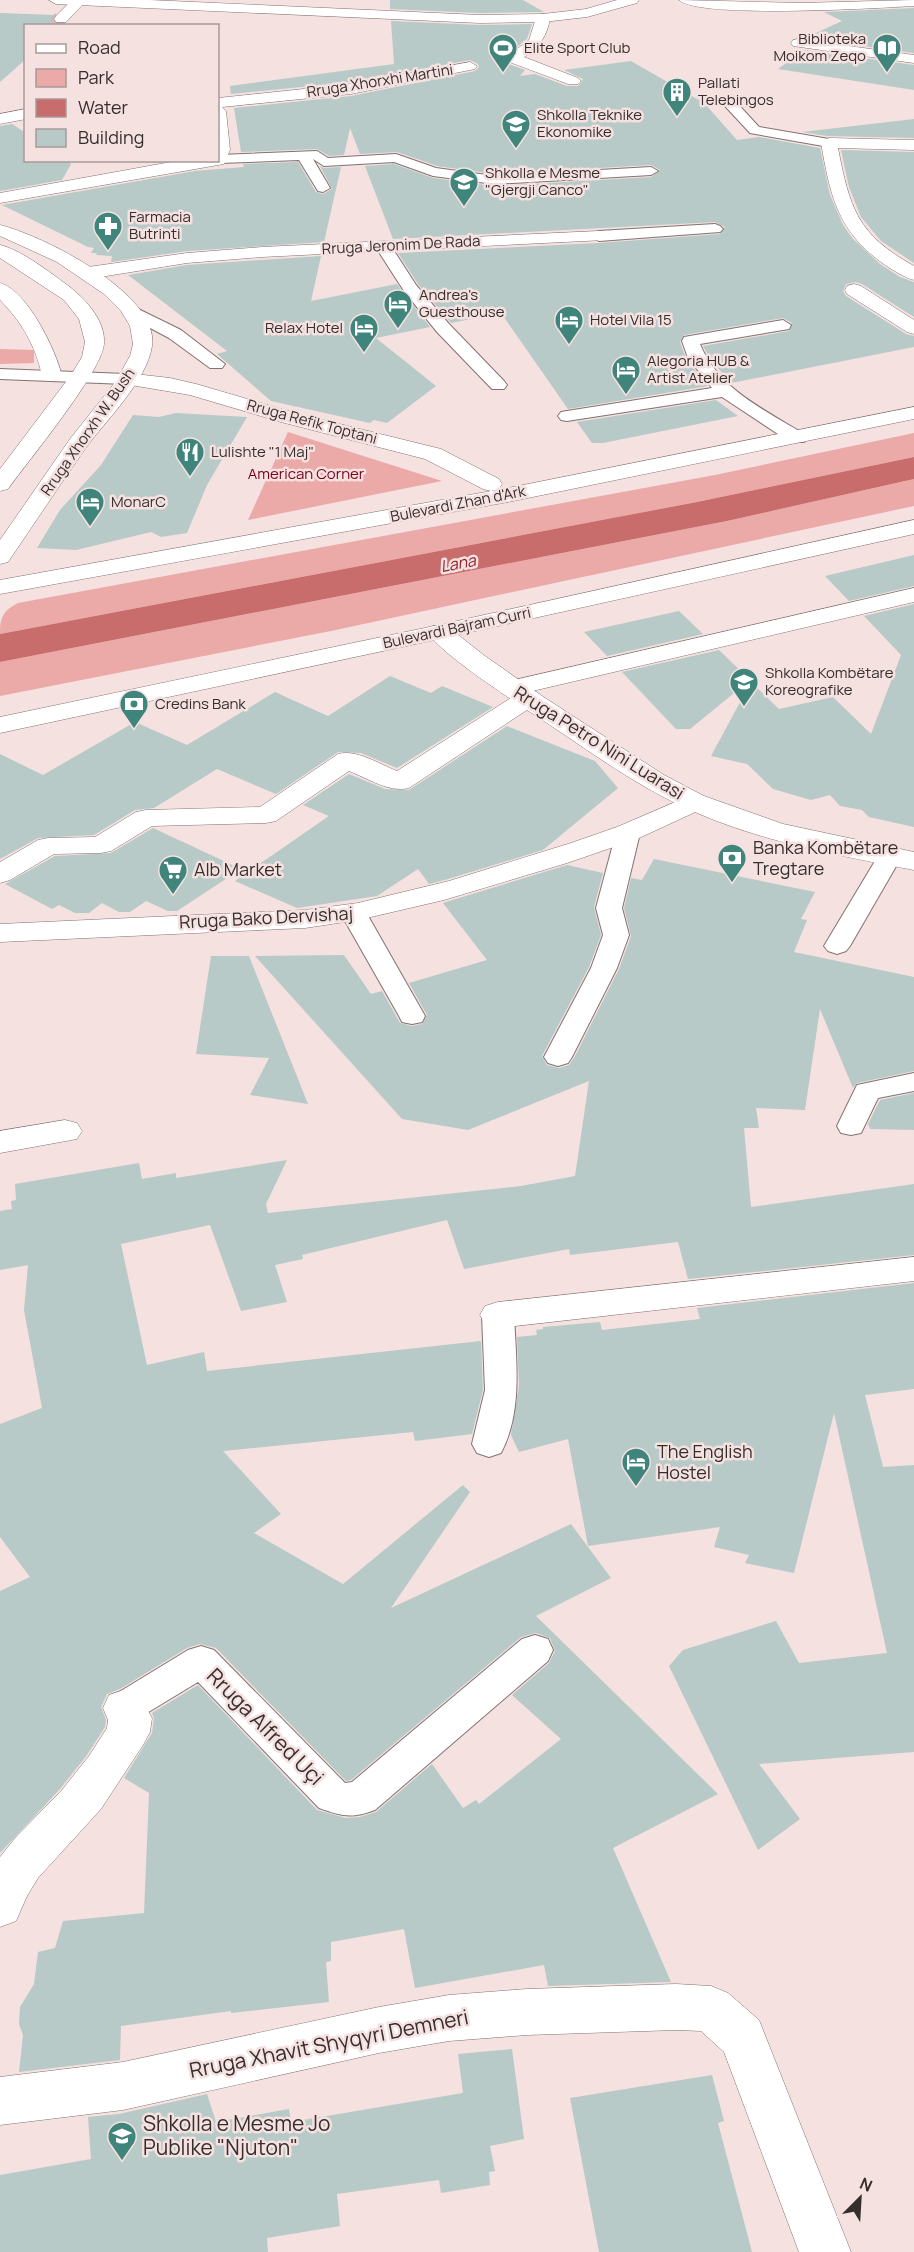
<svg xmlns="http://www.w3.org/2000/svg" width="914" height="2252" font-family="Manrope,sans-serif">
  <style>
    .green { fill: #eba9a7 }
    .water { fill: #c86c6c }
    .building { fill: #b7cac7 }
    .lines { fill: none; stroke-linecap: round; stroke-linejoin: round }
    .minor-tunnel { stroke: #cebdbc; stroke-width: 16; stroke-dasharray: 16 8; stroke-linecap: butt }
    .service-casing { stroke: #837271; stroke-width: 2 }
    .pedestrian-casing { stroke: #837271; stroke-width: 1 }
    .minor-casing { stroke: #837271; stroke-width: 1 }
    .tertiary-casing { stroke: #837271; stroke-width: 1 }
    .secondary-casing { stroke: #837271; stroke-width: 1 }
    .primary-casing { stroke: #837271; stroke-width: 1 }
    .service { fill: #fff; fill-rule: evenodd }
    .pedestrian { fill: #fff; fill-rule: evenodd }
    .minor { fill: #fff; fill-rule: evenodd }
    .tertiary { fill: #fff; fill-rule: evenodd }
    .secondary { fill: #fff; fill-rule: evenodd }
    .primary { fill: #fff; fill-rule: evenodd }
    .labels { text-anchor: middle; stroke-width: 5; stroke-linejoin: round; paint-order: stroke }
    .far-poi-label { font-size: 15px; fill: #352e2d; stroke: #f4e1e0; text-anchor: start }
    .far-street-label { font-size: 15px; fill: #352e2d; stroke: #f4e1e0 }
    .far-park-label { font-size: 15px; fill: #790018; stroke: #f4e1e0 }
    .far-water-label { font-size: 16px; font-style: italic; fill: #91202b; stroke: #f4e1e0 }
    .street-label { font-size: 18px; fill: #352e2d; stroke: #f4e1e0 }
    .poi-label { font-size: 18px; fill: #352e2d; stroke: #f4e1e0; text-anchor: start }
    .near-street-label { font-size: 21px; fill: #352e2d; stroke: #f4e1e0 }
    .near-poi-label { font-size: 21px; fill: #352e2d; stroke: #f4e1e0; text-anchor: start }
  </style>
  <rect width="100%" height="100%" fill="#f4e1e0"/>
  <path class="green" d="M0 349 34 350V363L0 364Z
    M288 432 442 481 248 520Z
    M914 433V457L697 502 0 634C0 617 3 611 18 603L715 475Z
    M914 479V506L331 631 0 696V662L727 521Z"/>
  <path class="water" d="M914 457V479L727 521 0 662V634L697 502Z"/>
  <path class="building" d="M390 0H523L544 12 480 13 390 9Z
    M914 8V53L805 38 842 21 824 12Z
    M0 13 54 15 52 20 54 23 64 24 26 26V59L0 82Z
    M391 21 480 25 532 24 527 39 503 58 506 63 525 70 520 76 535 74 567 86H578L583 79 564 70 631 61 704 103 737 140 759 137 820 148 830 195 843 225 852 238 880 264 900 277 914 282V317L862 284 855 282 846 284 843 291 846 296 906 334 914 336V347L731 383 710 359 703 346 789 331 792 323 783 318 684 335 680 342 686 359 708 386 568 409 501 313 451 323 418 284 398 253 599 243 720 234 725 227 715 222 393 239 365 166 394 164 433 178 494 186 651 177 660 170 651 165 494 174 437 166 397 152 360 154 350 128 344 155 329 156 317 149 241 152 234 108 351 96 475 71 479 67 478 64 470 60 351 82 231 94 230 86 394 64Z
    M805 50 914 65V90L778 69Z
    M914 119V138L827 136 802 132Z
    M12 124 26 133V160H66L71 164 62 180 0 191V126Z
    M841 150 914 152V263L881 241 861 217 849 187Z
    M298 162 316 192 323 194 332 189 320 166 324 168 341 167 324 242 187 251 111 262 112 256 96 255 97 253H91L94 248 88 247 2 205 195 171 244 167 243 164Z
    M321 256 311 301 397 284 430 327 376 338 436 386 387 423 374 420 370 423 271 401 217 354 227 351 128 275 187 265Z
    M716 400 738 416 603 443H592L577 422Z
    M176 413 247 417 207 485 187 533 161 537 151 532 76 550 37 548 60 510 101 465 133 415 159 417Z
    M914 555V586L849 601 825 576Z
    M914 604V827L869 817 862 810 840 806 830 795 811 800 773 789 747 764 711 756 751 682 779 709 833 697 871 734 901 655 864 616Z
    M679 611 703 634 607 656 584 632Z
    M719 650 750 680 690 729H676L622 672Z
    M390 676 431 693 442 686 493 707 397 768 361 753 338 752 276 794 217 769 154 808 135 810 94 835 38 838 0 859V754L43 775 135 722 187 745 275 692 328 716Z
    M507 726 595 761 618 788 543 850 448 879 429 884 418 869 377 896 297 908 235 881 329 816 303 805 349 774 385 789 409 790Z
    M153 828 241 869 177 911H168L146 901 130 912H119L102 903 89 913H75L59 905 52 909 5 884 55 856 111 853Z
    M654 859 815 892 801 919 807 920 794 952 914 977V1071L857 1083 853 1088 820 1009 805 1110 756 1108 759 1128H744L751 1207 914 1184V1255L688 1279 678 1242 570 1255 569 1249 464 1269 447 1220 302 1255 303 1259 275 1265 287 1302 241 1311 210 1225 121 1244 147 1365 204 1352 207 1371 481 1341 483 1390 472 1434 415 1441 413 1432 223 1451 281 1514 254 1533 343 1584 463 1485 470 1492 391 1608 571 1524 611 1578 536 1616 718 1794 613 1848 671 1982 548 1986 544 1965 415 1988 404 1929 331 1942V1961L326 1962 329 2002 231 2013V2011L121 2026 120 2060 19 2072 23 2035 19 2024 20 2007 34 1984 38 1952 55 1948 63 1921 144 1913 149 1793 124 1778 152 1733 154 1718 152 1713 198 1685 317 1810 346 1818 360 1817 376 1812 432 1764 463 1808 476 1800 479 1804 561 1739 512 1695 549 1663 555 1651 550 1638 536 1633 521 1637 351 1780 346 1781 216 1648 200 1644 187 1648 120 1689 107 1694 101 1707 106 1720 105 1727 87 1755 60 1789 0 1853V1591L30 1577 0 1537V1424L42 1408 24 1310 28 1265 0 1270V1211L12 1209 11 1201 16 1200 15 1184 139 1163 142 1179 176 1173V1178L287 1160 266 1204 268 1213 521 1186 575 1176 589 1081 468 1130 402 1119 255 956 344 955 371 994 382 991 400 1023 412 1026 422 1024 427 1015 409 983 487 960 443 903 567 865 603 873 594 907 601 935 589 967 542 1056 547 1065 559 1068 569 1065 574 1058 619 969 631 936 624 908 631 878 642 880Z
    M211 956H249L308 1104 250 1095 269 1058 196 1054Z
    M914 1093V1130L870 1129 868 1124 880 1100Z
    M914 1283V1389L865 1395 883 1467 914 1465V1752L759 1764 800 1819 758 1850 669 1666 683 1650 776 1621 799 1663 887 1653 834 1413 794 1573 745 1563 749 1555 714 1547 720 1527 588 1546 568 1439 519 1452 511 1435 519 1386 517 1337 537 1335 536 1330 543 1329V1327L600 1322 602 1330 700 1319 697 1308Z
    M512 2049 524 2139 490 2146 495 2171 489 2172 490 2185 441 2193 439 2180 337 2194 340 2226 267 2238 268 2252H0V2175L91 2159 88 2117 119 2114 207 2094 216 2122 289 2109 291 2122 463 2093 458 2054Z
    M712 2075 724 2121 718 2123 752 2252H599L570 2098Z"/>
  <g class="lines">
    <path class="minor-tunnel" d="M55 25 61 19"/>
    <g class="service-casing">
      <path id="service" d="M731 101 736 102 759 127 829 139 836 143 829 147 750 133 724 105Z
        M317 151 328 158 396 154 436 168 494 176 651 167 658 171 651 175 494 184 433 176 394 162 324 166 313 159 330 188 323 192 318 191 299 160 220 163 214 160H218V155H220Z
        M715 224 720 226 723 229 720 232 599 241 591 236 599 231Z
        M383 241 389 243 416 285 449 324 504 381 507 385 504 389H492L437 332 404 291 375 246Z
        M130 305 181 330 225 364 222 368H210L169 338 124 314 122 310 124 306Z
        M783 320 791 325 789 329 700 344C718 389 765 410 804 434L806 438 804 442H790L722 397 567 421 561 420 558 416 561 412 567 411 712 388 688 358 682 341 684 337Z
        M0 369 126 374 132 375 135 379 132 383 126 384 0 379Z
        M628 826 637 828 640 833 622 908 629 935 617 968 572 1057 568 1063 558 1066 548 1063 544 1057 591 968 603 935 596 908 616 833 619 828Z
        M890 849 899 851 902 856 850 946 846 951 837 954 828 951 824 946 881 851Z
        M354 906 363 909 367 914 425 1016 422 1022 412 1024 402 1022 399 1016 341 914 345 909Z
        M914 1073V1091L878 1098 861 1133 851 1135 841 1133 837 1126 857 1085Z
        M498 1304 509 1307 514 1315C516 1360 523 1412 501 1453L489 1457 477 1453 472 1444 485 1390 482 1315 487 1307Z
        M535 1635 548 1639 553 1650 548 1661 375 1810C351 1819 342 1816 319 1808L198 1682 137 1719 124 1724 111 1719 105 1708 111 1697 188 1650 201 1646 214 1650 345 1783 352 1782 522 1639Z"/>
    </g>
    <g class="pedestrian-casing">
      <path id="pedestrian" d="M0 283C27 290 56 350 62 376L59 380H45L42 376C36 346 21 321 0 300Z
        M126 373 170 378 196 384 295 413 441 449 499 479 502 484 499 489 491 491 483 489 425 459 281 422 190 395 119 383 116 379 119 375Z"/>
    </g>
    <g class="minor-casing">
      <path id="minor" d="M72 0 86 1 66 22H56L54 19 56 16Z
        M543 14 550 18C547 36 540 47 524 57L578 78 581 81 578 84H568L507 61 505 58 529 40 536 18Z
        M798 39 914 55V63L793 46 791 43 793 40Z
        M470 62 477 66 475 69 351 94 222 107 226 111 230 150 224 164 0 203V193L182 160H218V98L351 84Z
        M26 109V119L0 124V114Z
        M829 138 914 140V150L838 148C850 209 857 234 914 266V280C903 277 891 269 881 262 837 230 830 194 821 143Z
        M599 231 605 232 608 236 605 240 262 257 187 263 88 279 81 277 79 273 81 269 88 267 187 253 262 247Z
        M854 284 861 286 914 320V334L907 332 847 294 845 290 847 286Z
        M914 588V602L528 692 536 694 540 699 536 704 409 788C389 793 367 778 349 771L276 821 266 823 152 826 111 851 101 853 54 854 10 880 0 883V862L38 840 48 838 95 837 136 812 146 810 260 807 338 754C357 749 379 764 397 771L517 694 510 696 501 693 497 688 501 683Z
        M694 794 704 796 708 802 704 808 637 839 567 863 444 900 358 920 305 928 0 942V924L305 910 358 903 449 881 571 843 617 827Z
        M65 1120 77 1123 82 1131 77 1139 0 1153V1131Z
        M914 1257V1281L498 1328 485 1324 480 1315 485 1306 498 1302Z
        M124 1690 139 1695 152 1718 150 1732 143 1745 101 1809 38 1878 27 1896 16 1921 0 1927V1857L16 1837 62 1790 89 1756 107 1728 108 1720 103 1708 109 1695Z
        M676 1984 711 1986 728 1993 759 2020 851 2252H799L724 2052 701 2031 676 2030 527 2035 449 2041 379 2053 123 2110 0 2125V2077L123 2062 379 2007 449 1995 527 1989Z"/>
    </g>
    <g class="tertiary-casing">
      <path id="tertiary" d="M439 625 448 627 485 656 542 696 664 775 704 796 783 824 914 852V870C837 855 757 841 686 808 630 783 579 743 527 710 501 692 444 656 427 632L430 627Z"/>
    </g>
    <g class="secondary-casing">
      <path id="secondary" d="M49 0H149L480 15 543 14 586 9 617 0H639L637 3 587 17 543 22 480 23 56 4Z
        M679 0 800 3 914 0V6C879 8 697 19 679 0Z
        M0 225C42 235 160 294 152 346 147 381 106 420 85 449 59 486 34 524 8 562L0 564V540L70 439 116 381 130 356 133 344 130 326 121 311 104 294 57 262 0 236Z
        M0 245C19 249 47 270 63 282 82 295 106 319 104 344 102 372 28 461 8 489L0 491V469L71 375 82 357 85 342 79 319 64 300 0 258Z"/>
    </g>
    <g class="primary-casing">
      <path id="primary" d="M914 407V419L508 502 0 594V580L508 488Z
        M914 520V534L439 639 0 733V717L439 625Z"/>
    </g>
    <use href="#service" class="service"/>
    <use href="#pedestrian" class="pedestrian"/>
    <use href="#minor" class="minor"/>
    <use href="#tertiary" class="tertiary"/>
    <use href="#secondary" class="secondary"/>
    <use href="#primary" class="primary"/>
  </g>
  <defs>
    <g id="stadium-pin" transform="scale(1.5)"><path d="M0 17L-7.5 6A9.5 9.5 0 1 1 7.5 6Z" fill="#40857c" stroke="#f4e1e0"/><path d="M0-5a6.5 5 0 1 0 0 10a6.5 5 0 1 0 0-10ZM-3.5-1.8h7v3.6h-7Z" fill="#fff"/></g>
    <g id="library-pin" transform="scale(1.5)"><path d="M0 17L-7.5 6A9.5 9.5 0 1 1 7.5 6Z" fill="#40857c" stroke="#f4e1e0"/><path d="M-6-4Q-3-5.5-.7-3.5V5Q-3 3-6 4ZM6-4Q3-5.5 .7-3.5V5Q3 3 6 4Z" fill="#fff"/></g>
    <g id="building-pin" transform="scale(1.5)"><path d="M0 17L-7.5 6A9.5 9.5 0 1 1 7.5 6Z" fill="#40857c" stroke="#f4e1e0"/><path d="M-4-6H4V6H1V3H-1V6H-4ZM-2.5-4.3h1.7v1.8h-1.7ZM.8-4.3h1.7v1.8H.8ZM-2.5-1h1.7V.8h-1.7ZM.8-1h1.7V.8H.8Z" fill="#fff"/></g>
    <g id="school-pin" transform="scale(1.5)"><path d="M0 17L-7.5 6A9.5 9.5 0 1 1 7.5 6Z" fill="#40857c" stroke="#f4e1e0"/><path d="M0-5L7-2L0 1L-7-2ZM-4 1L0 2.5L4 1V4Q0 6-4 4Z" fill="#fff"/></g>
    <g id="pharmacy-pin" transform="scale(1.5)"><path d="M0 17L-7.5 6A9.5 9.5 0 1 1 7.5 6Z" fill="#40857c" stroke="#f4e1e0"/><path d="M-2-6h4v4h4v4h-4v4h-4v-4h-4v-4h4Z" fill="#fff"/></g>
    <g id="hotel-pin" transform="scale(1.5)"><path d="M0 17L-7.5 6A9.5 9.5 0 1 1 7.5 6Z" fill="#40857c" stroke="#f4e1e0"/><path d="M-6-4.5h1.5V1H6V5H4.5V3h-9V5H-6ZM-4 0a1.8 1.8 0 1 1 3.6 0ZM.5 0V-2.5h3Q6-2.5 6 0Z" fill="#fff"/></g>
    <g id="restaurant-pin" transform="scale(1.5)"><path d="M0 17L-7.5 6A9.5 9.5 0 1 1 7.5 6Z" fill="#40857c" stroke="#f4e1e0"/><path d="M-5-6h1v4h1v-4h1v4h1v-4h1v5L-1.5 .5V6h-2V.5L-5-1ZM5-6V6H3V1.5H1.5Q1.5-4 5-6Z" fill="#fff"/></g>
    <g id="bank-pin" transform="scale(1.5)"><path d="M0 17L-7.5 6A9.5 9.5 0 1 1 7.5 6Z" fill="#40857c" stroke="#f4e1e0"/><path d="M-6-4H6V4H-6ZM0-2.3a2.3 2.3 0 1 0 0 4.6a2.3 2.3 0 1 0 0-4.6Z" fill="#fff"/></g>
    <g id="supermarket-pin" transform="scale(1.5)"><path d="M0 17L-7.5 6A9.5 9.5 0 1 1 7.5 6Z" fill="#40857c" stroke="#f4e1e0"/><path d="M-6-5.5h2.5l.6 2H6L4.5 2H-2.5L-4.4-4H-6ZM-1.5 3.2a1.3 1.3 0 1 0 .1 0ZM3 3.2a1.3 1.3 0 1 0 .1 0Z" fill="#fff"/></g>
  </defs>
  <g fill-rule="evenodd">
    <use href="#stadium-pin" x="503" y="48"/>
    <use href="#library-pin" x="887" y="48"/>
    <use href="#building-pin" x="677" y="92"/>
    <use href="#school-pin" x="516" y="124"/>
    <use href="#school-pin" x="464" y="182"/>
    <use href="#pharmacy-pin" x="108" y="226"/>
    <use href="#hotel-pin" x="398" y="304"/>
    <use href="#hotel-pin" x="569" y="320"/>
    <use href="#hotel-pin" x="364" y="328"/>
    <use href="#hotel-pin" x="626" y="370"/>
    <use href="#restaurant-pin" x="190" y="452"/>
    <use href="#hotel-pin" x="90" y="502"/>
    <use href="#school-pin" x="744" y="682"/>
    <use href="#bank-pin" x="134" y="704"/>
    <use href="#bank-pin" x="732" y="858"/>
    <use href="#supermarket-pin" x="173" y="870"/>
    <use href="#hotel-pin" x="636" y="1462"/>
    <use href="#school-pin" x="122" y="2136"/>
  </g>
  <g class="labels">
    <g class="far-poi-label">
      <text x="866" y="44" text-anchor="end">Biblioteka<tspan x="866" dy="17">Moikom Zeqo</tspan></text>
      <text x="524" y="53">Elite Sport Club</text>
      <text x="698" y="88">Pallati<tspan x="698" dy="17">Telebingos</tspan></text>
      <text x="537" y="120">Shkolla Teknike<tspan x="537" dy="17">Ekonomike</tspan></text>
      <text x="485" y="178">Shkolla e Mesme<tspan x="485" dy="17">"Gjergji Canco"</tspan></text>
      <text x="129" y="222">Farmacia<tspan x="129" dy="17">Butrinti</tspan></text>
      <text x="419" y="300">Andrea's<tspan x="419" dy="17">Guesthouse</tspan></text>
      <text x="590" y="325">Hotel Vila 15</text>
      <text x="343" y="333" text-anchor="end">Relax Hotel</text>
      <text x="647" y="366">Alegoria HUB &amp;<tspan x="647" dy="17">Artist Atelier</tspan></text>
      <text x="211" y="457">Lulishte "1 Maj"</text>
      <text x="111" y="507">MonarC</text>
      <text x="765" y="678">Shkolla Kombëtare<tspan x="765" dy="17">Koreografike</tspan></text>
      <text x="155" y="709">Credins Bank</text>
    </g>
    <g class="far-street-label">
      <text transform="translate(380 81) rotate(-9)" y="5">Rruga Xhorxhi Martini</text>
      <text transform="translate(401 245) rotate(-3)" y="5">Rruga Jeronim De Rada</text>
      <text transform="translate(312 422) rotate(15)" y="5">Rruga Refik Toptani</text>
      <text transform="translate(88 432) rotate(-55)" y="5">Rruga Xhorxh W. Bush</text>
      <text transform="translate(458 504) rotate(-11)" y="5">Bulevardi Zhan d'Ark</text>
      <text transform="translate(457 628) rotate(-12)" y="5">Bulevardi Bajram Curri</text>
    </g>
    <g class="far-park-label">
      <text x="306" y="479">American Corner</text>
    </g>
    <g class="far-water-label">
      <text transform="translate(458 563) rotate(-11)" y="6">Lana</text>
    </g>
    <g class="street-label">
      <text transform="translate(599 743) rotate(32)" y="6">Rruga Petro Nini Luarasi</text>
      <text transform="translate(266 918) rotate(-3)" y="6">Rruga Bako Dervishaj</text>
    </g>
    <g class="poi-label">
      <text x="753" y="854">Banka Kombëtare<tspan x="753" dy="21">Tregtare</tspan></text>
      <text x="194" y="876">Alb Market</text>
      <text x="657" y="1458">The English<tspan x="657" dy="21">Hostel</tspan></text>
    </g>
    <g class="near-street-label">
      <text transform="translate(265 1727) rotate(45)" y="7">Rruga Alfred Uçi</text>
      <text transform="translate(329 2044) rotate(-11)" y="7">Rruga Xhavit Shyqyri Demneri</text>
    </g>
    <g class="near-poi-label">
      <text x="143" y="2131">Shkolla e Mesme Jo<tspan x="143" dy="24">Publike "Njuton"</tspan></text>
    </g>
  </g>
  <rect x="24" y="24" width="195" height="138" fill="#f4e1e0" stroke="#a89998" stroke-width="1.5"/>
  <rect x="36" y="44" width="30" height="9" fill="#ffffff" stroke="#a89998" stroke-width="1.5"/>
  <text x="78" y="54" font-size="18" fill="#352e2d">Road</text>
  <rect x="36" y="69" width="30" height="18" fill="#eba9a7" stroke="#a89998" stroke-width="1.5"/>
  <text x="78" y="84" font-size="18" fill="#352e2d">Park</text>
  <rect x="36" y="99" width="30" height="18" fill="#c86c6c" stroke="#a89998" stroke-width="1.5"/>
  <text x="78" y="114" font-size="18" fill="#352e2d">Water</text>
  <rect x="36" y="129" width="30" height="18" fill="#b7cac7" stroke="#a89998" stroke-width="1.5"/>
  <text x="78" y="144" font-size="18" fill="#352e2d">Building</text>
  <g transform="translate(860 2198) rotate(24)" stroke="#f4e1e0" stroke-width="4.5" paint-order="stroke">
  <path d="M0-4.5L10 22L0 15L-10 22Z" fill="#352e2d"/>
  <text y="-9" font-size="16" font-weight="bold" text-anchor="middle" fill="#352e2d">N</text>
  </g>
</svg>
